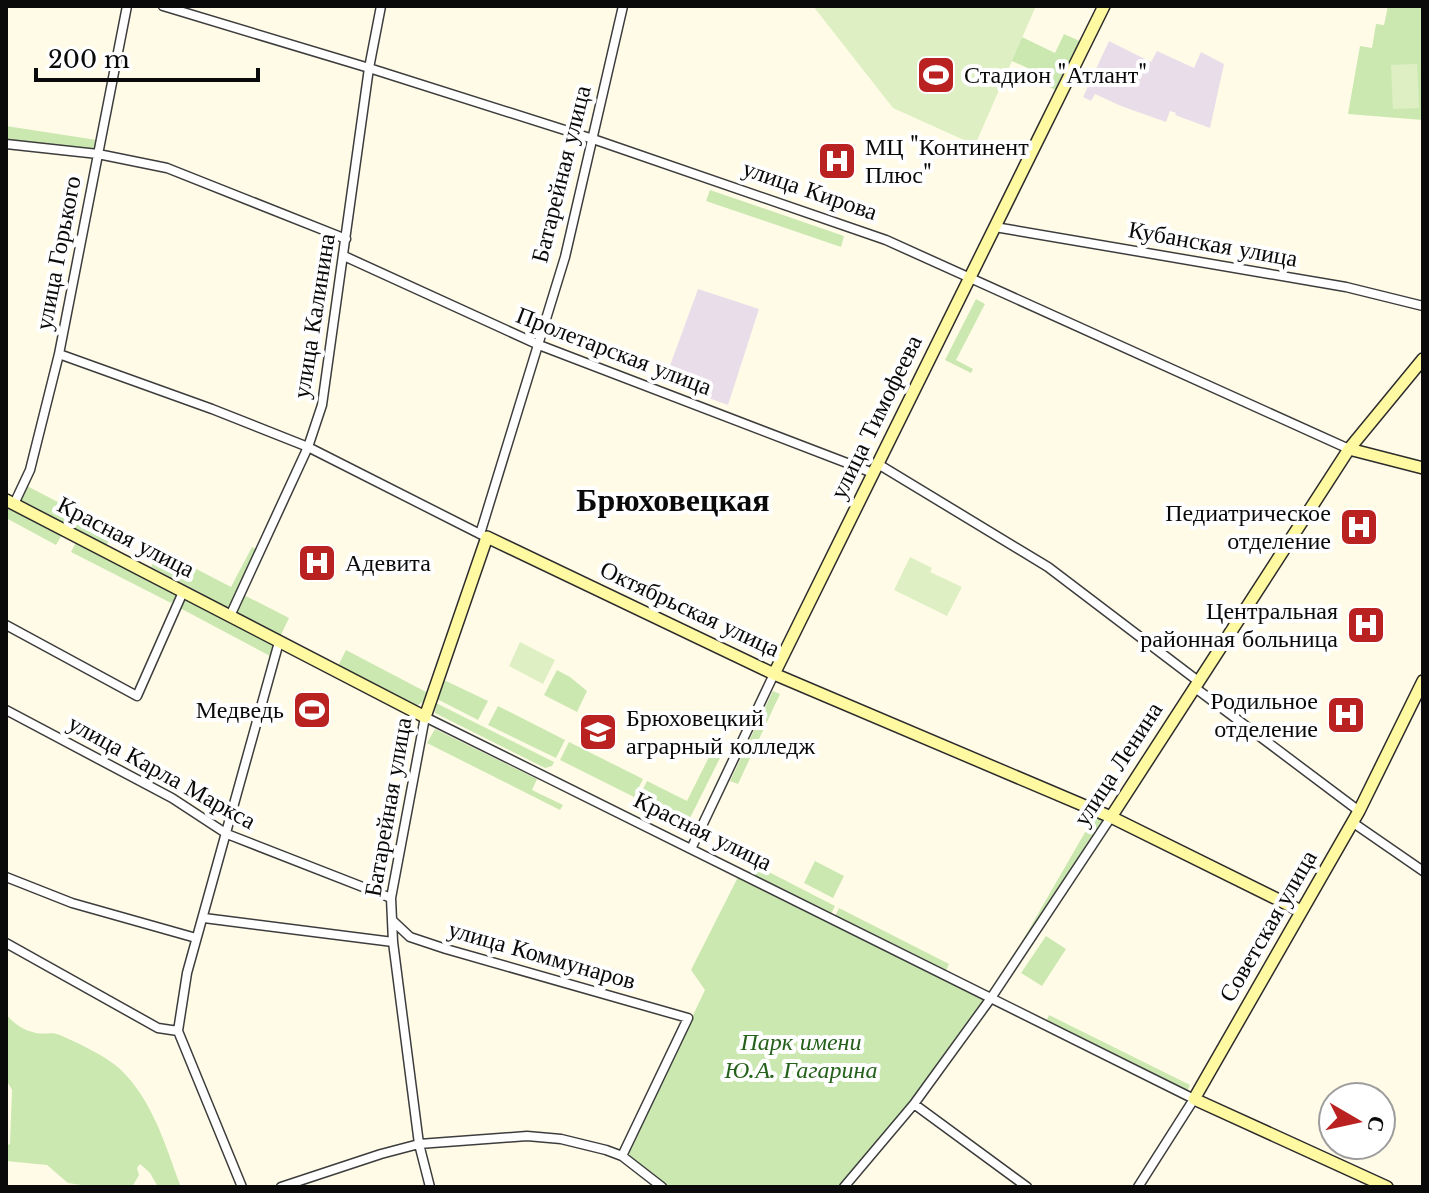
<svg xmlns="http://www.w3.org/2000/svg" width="1429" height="1193" font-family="'Libre Baskerville',serif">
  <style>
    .industrial { fill: #e9ddea }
    .green { fill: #cbe8b1 }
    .pitch { fill: #def0c3 }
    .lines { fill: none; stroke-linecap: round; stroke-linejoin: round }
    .street-casing { stroke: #3d3d3d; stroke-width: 11 }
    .secondary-casing { stroke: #2c2c2c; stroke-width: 14 }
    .street { stroke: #fff; stroke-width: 8 }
    .secondary { stroke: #fff9a2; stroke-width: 11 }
    .labels { text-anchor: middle; stroke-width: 8; stroke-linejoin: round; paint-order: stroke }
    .poi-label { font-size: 24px; fill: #0a0a0a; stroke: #fff; text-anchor: start }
    .street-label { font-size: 24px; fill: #0a0a0a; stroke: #fff }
    .park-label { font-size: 24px; font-style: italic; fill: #26611b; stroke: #fff }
    .district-label { font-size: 32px; font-weight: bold; fill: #0a0a0a; stroke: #fff }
  </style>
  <rect width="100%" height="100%" fill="#fffbe7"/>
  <path class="industrial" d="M1109 41 1151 62 1157 51 1194 68 1201 52 1224 64 1210 128 1175 115 1176 113 1170 111 1166 122 1121 106 1095 94 1091 101 1083 97Z
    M698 289 759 309 728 405 664 382Z"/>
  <path class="green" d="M1388 6H1423V120L1348 114 1360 46 1372 48 1376 24 1384 25Z
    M914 18 1022 37 1055 53 1064 34 1082 42 1058 91 1029 78 1032 70 1012 61 1009 66Z
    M6 126 97 140 95 151 6 142Z
    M710 190 844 236 841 247 706 201Z
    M976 299 985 304 956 360 973 369 971 373 945 360Z
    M27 486 114 531 105 548 20 503Z
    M6 504 63 533 56 545 6 518Z
    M77 540 180 593 171 603 71 552Z
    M252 547 258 550 229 613 203 599V594L151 567 160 550 231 587Z
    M244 595 289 618 279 639 235 613Z
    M187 597 275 645 272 657 180 608Z
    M346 650 428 693C425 701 421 705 412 707L337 668Z
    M557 670 570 677 587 691 577 712 544 695Z
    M444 680 488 701 478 720 437 699Z
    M773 691 780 694 738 784 730 781Z
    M436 703 554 762 552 766 545 768 435 713Z
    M498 706 565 740 556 758 488 725Z
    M435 729 537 779 532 790 563 805 560 810 427 743Z
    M569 742 643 779 634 797 560 760Z
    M712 751 721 756 687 824 638 799 647 781 687 801Z
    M1095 815 1106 820 1023 946 1020 945Z
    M815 861 844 876 833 898 804 883Z
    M753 864 835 906 830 916 748 875Z
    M738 877 986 1000 911 1102 839 1187H666L626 1155 705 990 691 970Z
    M839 908 949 964 946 971 982 988 981 991 834 918Z
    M1046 936 1066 949 1042 986 1021 973Z
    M6 1014C14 1024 23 1030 36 1033 45 1035 51 1031 60 1035 78 1043 104 1055 119 1068 153 1100 165 1145 181 1187H158L150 1173 140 1164 137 1168 139 1175 132 1187H95L68 1183 47 1165 6 1161V1146L10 1144 12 1090 8 1083Z
    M1049 1015 1190 1085 1187 1092 1046 1022Z"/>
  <path class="pitch" d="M813 6H1036L975 145 893 108Z
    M1417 64 1419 108 1393 109 1391 65Z
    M910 557 932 568 930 572 962 587 947 616 894 590Z
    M520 642 555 660 543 684 509 666Z"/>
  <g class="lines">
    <g class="street-casing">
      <path id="street" d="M163 6 369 68 593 139 886 240 1349 449
        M6 144 98 154 167 168 346 239
        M995 227 1346 287 1423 306
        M344 256 539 345 873 473
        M59 354 212 409 308 447 484 536
        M878 464 1048 567 1198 681
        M14 504 30 470 59 354 127 6
        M480 534 565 257 623 6
        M230 616 308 447 322 405 369 68 381 6
        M6 625 137 696 183 592
        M1194 687 1359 811
        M6 710 172 798 227 834 391 898
        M1352 822 1423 871
        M691 849 774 674
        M6 877 72 903 196 938
        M204 918 393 942
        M393 921 410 937 446 949 688 1018 622 1156
        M6 943 158 1028 178 1031 242 1187
        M178 1031 187 973 279 642
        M914 1104 1027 1187
        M281 1187 381 1154 419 1144 527 1136 561 1139 606 1150 622 1156 662 1187
        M430 1187 419 1144 393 942 391 898 425 717 1194 1099 1138 1187
        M844 1187 914 1104 991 998 1111 817"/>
    </g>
    <g class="secondary-casing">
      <path id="secondary" d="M1349 449 1423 468
        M6 500 425 717 487 537 774 674 1111 817 1301 911
        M774 674 1104 6
        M1111 817 1349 449 1423 359
        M1387 1187 1194 1099 1359 811 1423 681"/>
    </g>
    <use href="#street" class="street"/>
    <use href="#secondary" class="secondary"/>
  </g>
  <defs>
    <g id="stadium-square" transform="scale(2)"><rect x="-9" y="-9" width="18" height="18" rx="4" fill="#ba2222" stroke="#fff"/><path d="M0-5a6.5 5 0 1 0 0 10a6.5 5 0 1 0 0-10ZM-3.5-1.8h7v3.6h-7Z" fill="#fff"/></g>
    <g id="hospital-square" transform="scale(2)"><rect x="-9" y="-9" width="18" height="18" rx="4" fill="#ba2222" stroke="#fff"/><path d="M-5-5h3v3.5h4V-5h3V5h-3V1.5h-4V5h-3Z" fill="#fff"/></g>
    <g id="university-square" transform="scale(2)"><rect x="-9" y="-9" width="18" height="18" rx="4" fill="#ba2222" stroke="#fff"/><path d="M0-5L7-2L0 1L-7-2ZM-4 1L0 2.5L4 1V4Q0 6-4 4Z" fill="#fff"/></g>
  </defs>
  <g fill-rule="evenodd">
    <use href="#stadium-square" x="936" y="75"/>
    <use href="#hospital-square" x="837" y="161"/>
    <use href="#hospital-square" x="1359" y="527"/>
    <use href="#hospital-square" x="317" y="563"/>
    <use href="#hospital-square" x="1366" y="625"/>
    <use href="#stadium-square" x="312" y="710"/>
    <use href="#hospital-square" x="1346" y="715"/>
    <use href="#university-square" x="598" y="732"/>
  </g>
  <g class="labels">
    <g class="poi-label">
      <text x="964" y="83">Стадион "Атлант"</text>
      <text x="865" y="155">МЦ "Континент<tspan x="865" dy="28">Плюс"</tspan></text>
      <text x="1331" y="521" text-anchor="end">Педиатрическое<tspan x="1331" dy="28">отделение</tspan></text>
      <text x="345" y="571">Адевита</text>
      <text x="1338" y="619" text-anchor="end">Центральная<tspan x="1338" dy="28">районная больница</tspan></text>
      <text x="1318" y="709" text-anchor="end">Родильное<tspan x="1318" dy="28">отделение</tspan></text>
      <text x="284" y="718" text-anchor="end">Медведь</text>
      <text x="626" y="726">Брюховецкий<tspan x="626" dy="28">аграрный колледж</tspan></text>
    </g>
    <g class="street-label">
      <text transform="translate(561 174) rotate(-76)" y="8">Батарейная улица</text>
      <text transform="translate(810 190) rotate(19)" y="8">улица Кирова</text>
      <text transform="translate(1213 244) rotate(10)" y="8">Кубанская улица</text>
      <text transform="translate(58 253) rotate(-79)" y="8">улица Горького</text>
      <text transform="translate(314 316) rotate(-81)" y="8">улица Калинина</text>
      <text transform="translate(614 351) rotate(21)" y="8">Пролетарская улица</text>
      <text transform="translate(876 417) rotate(-64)" y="8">улица Тимофеева</text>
      <text transform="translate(126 537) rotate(27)" y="8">Красная улица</text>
      <text transform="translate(690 609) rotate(25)" y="8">Октябрьская улица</text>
      <text transform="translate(1118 764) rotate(-57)" y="8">улица Ленина</text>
      <text transform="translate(162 772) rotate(29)" y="8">улица Карла Маркса</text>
      <text transform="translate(388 807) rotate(-80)" y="8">Батарейная улица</text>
      <text transform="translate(703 831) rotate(26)" y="8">Красная улица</text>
      <text transform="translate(1268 926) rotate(-60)" y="8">Советская улица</text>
      <text transform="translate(542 955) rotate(16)" y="8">улица Коммунаров</text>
    </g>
    <g class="park-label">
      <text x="801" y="1050">Парк имени<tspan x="801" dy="28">Ю.А. Гагарина</tspan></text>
    </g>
    <g class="district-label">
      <text x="673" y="511">Брюховецкая</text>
    </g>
  </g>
  <rect width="1429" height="1193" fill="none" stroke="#0a0a0a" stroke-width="16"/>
  <g transform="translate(1357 1121) rotate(99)"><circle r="38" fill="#ffffff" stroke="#9d9d9d" stroke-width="2"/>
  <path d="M0-6L14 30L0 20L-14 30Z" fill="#ba2222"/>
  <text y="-12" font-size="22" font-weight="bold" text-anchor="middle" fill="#0a0a0a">С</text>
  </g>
  <path d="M36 68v12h222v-12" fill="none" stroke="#0a0a0a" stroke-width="4"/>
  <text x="48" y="68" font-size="24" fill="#0a0a0a" stroke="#ffffff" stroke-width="6" paint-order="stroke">200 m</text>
</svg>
